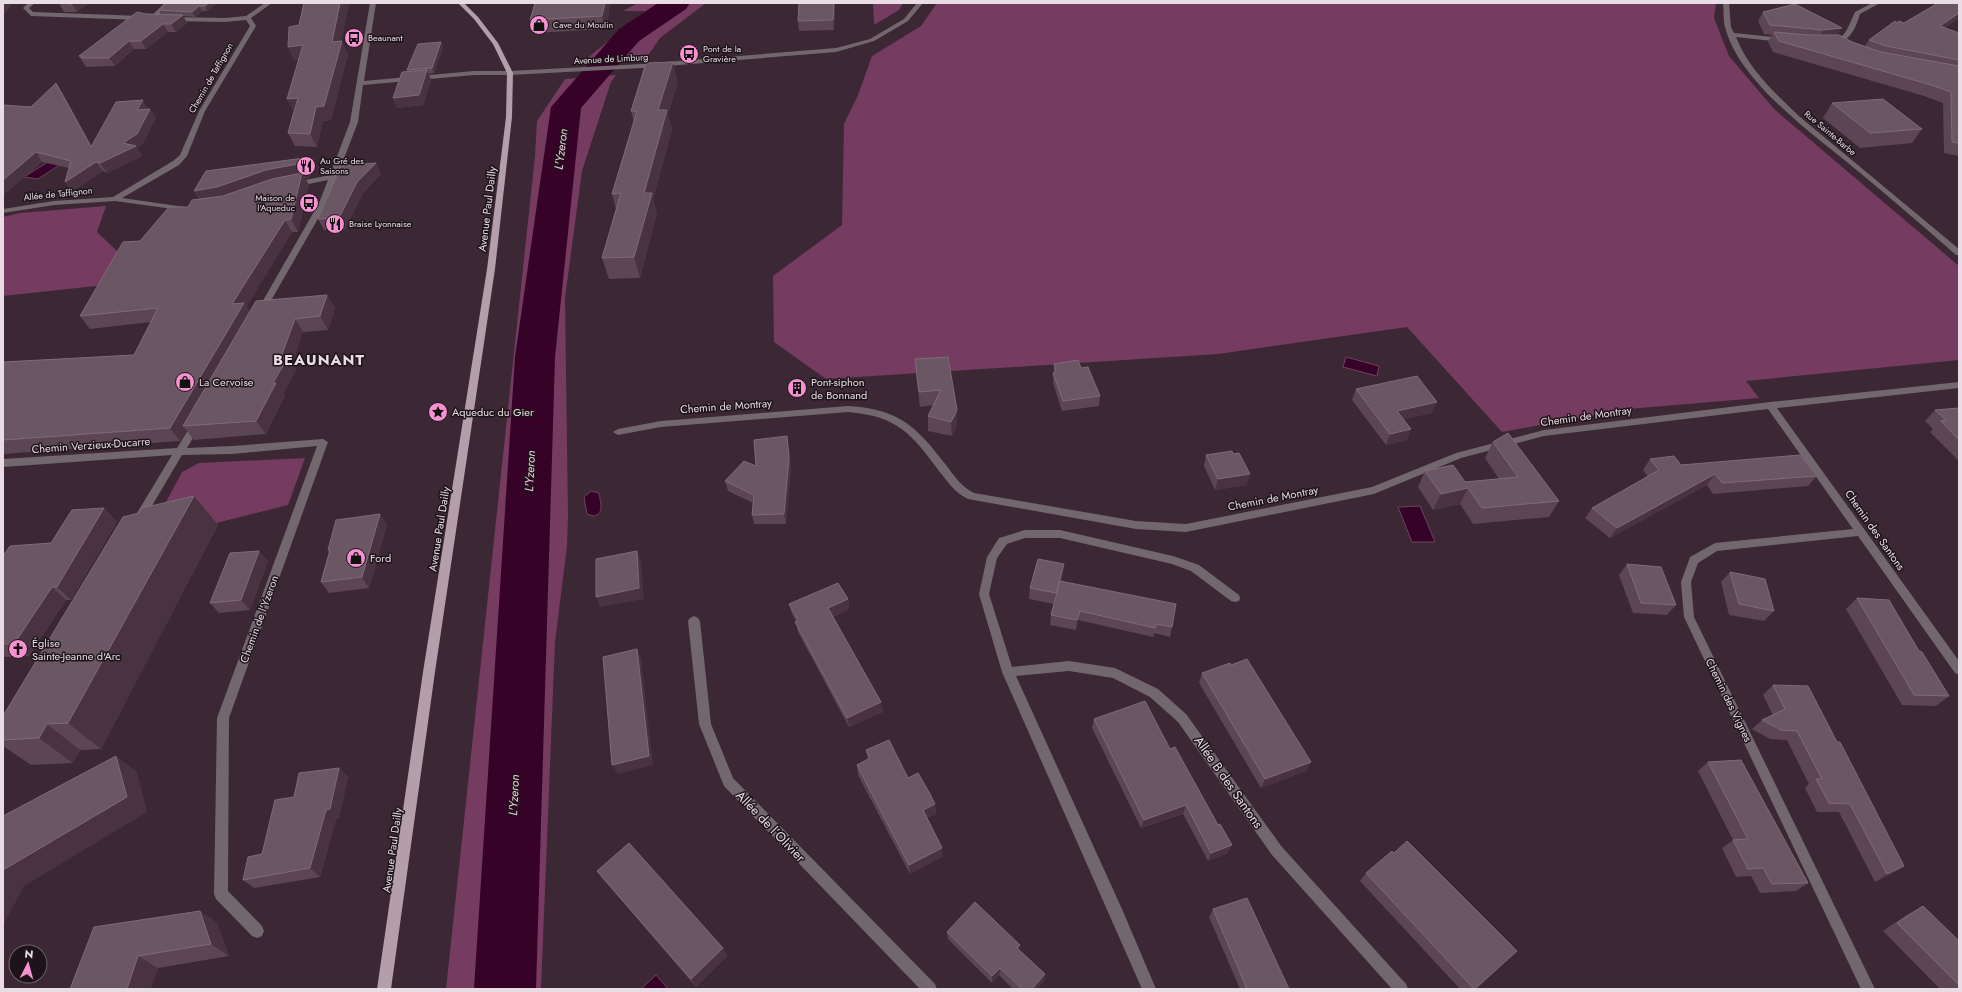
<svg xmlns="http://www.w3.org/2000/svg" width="1962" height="992" font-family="Jost,sans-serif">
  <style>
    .green { fill: #753b60 }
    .water { fill: #370227; stroke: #6d4360 }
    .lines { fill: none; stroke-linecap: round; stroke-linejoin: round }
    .river { fill: #370227; fill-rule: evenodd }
    .minor { fill: #72676d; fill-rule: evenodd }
    .major { fill: #b49eaa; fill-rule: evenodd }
    .wall { fill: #5c4653 }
    .shaded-wall { fill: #493340 }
    .building { fill: #6b5663; stroke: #7f6b77 }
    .labels { text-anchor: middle; stroke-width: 3; stroke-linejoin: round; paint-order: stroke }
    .far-poi-label { font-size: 9px; fill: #eadce4; stroke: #1d1419; text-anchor: start }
    .far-street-label { font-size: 9px; fill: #eadce4; stroke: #1d1419 }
    .street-label { font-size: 11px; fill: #eadce4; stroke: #1d1419 }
    .poi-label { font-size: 11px; fill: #eadce4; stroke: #1d1419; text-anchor: start }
    .water-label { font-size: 12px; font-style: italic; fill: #f3c8e1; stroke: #1d1419 }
    .near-street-label { font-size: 13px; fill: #eadce4; stroke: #1d1419 }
    .district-label { font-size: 15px; font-weight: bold; letter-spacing: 1px; fill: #eadce4; stroke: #1d1419 }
  </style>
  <rect width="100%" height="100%" fill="#3c2734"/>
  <path class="green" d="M638 3H706L660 38 647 57 584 61 645 11H623Z
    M873 3H903L899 10 874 25Z
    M937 3H1716L1714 18 1729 56 1774 109 1959 266V360L1746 381 1759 398 1628 409 1502 432 1407 327 1218 354 826 379 774 342 773 276 842 225 844 124 858 95 872 56 921 26Z
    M616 75 611 82 582 171 565 298 568 516 567 546 555 642 541 989H446L535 156 537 121 565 79Z
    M106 206 97 232 118 252 105 285 3 296V217L20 213Z
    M305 458 288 505 145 541 182 472 199 463Z"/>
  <path class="water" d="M48 162 61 164 38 179 24 177Z
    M1346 357 1379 366 1377 376 1343 367Z
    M591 491 599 493C600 502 605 513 594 516L587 514 584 497Z
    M1420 506 1435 542H1412L1398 507Z
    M656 975 668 989H641Z"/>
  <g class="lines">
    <path class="river" d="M658 3H690L686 9 639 41 581 108 555 357 536 989H474L515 357 551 107 619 29Z"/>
    <path class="minor" d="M28 3H35L29 8 33 12 141 16 144 18 141 20 31 16 23 8Z
      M165 3H172L153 20H149V18Z
      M265 3H272L251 18 256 26 205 111 187 156 179 165 122 198 185 207 189 209 188 211 115 201 54 205 3 213V209L54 201 113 197 173 161 180 155 199 111 250 26 246 20 225 22 171 21 168 19 171 17 225 18 246 16Z
      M370 3H376L364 81 474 71H510L642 64 836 48 870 39 904 19 917 3H923L908 21 874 41 836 52 642 68 510 75H474L363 85 358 122 327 203 265 311 261 314 258 313 257 311 319 203 328 180 294 187 290 185 291 183 330 175 350 122Z
      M1723 3H1729L1731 27 1734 33 1782 38 1785 40 1782 42 1736 37C1749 70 1775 93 1800 117L1959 249V255H1956C1924 227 1892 199 1859 172 1816 136 1739 83 1725 27 1723 20 1724 11 1723 3Z
      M1872 3H1880L1860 14C1856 28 1848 46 1830 44V42C1847 38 1848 26 1855 12Z
      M1959 382V388L1777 408 1959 661V675L1955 673 1858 536 1717 551 1698 563 1691 582 1694 617 1875 989H1861L1684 617 1681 582 1689 560 1690 557 1715 543 1853 529 1768 409 1544 436 1461 458 1374 494 1186 532 1136 529 968 499C955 493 948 482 939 471 911 433 897 416 848 412L661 427 618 435 613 432 618 429 661 421 848 406C899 409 916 426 946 465 954 476 962 487 974 493L1136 521 1186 524 1372 487 1456 453 1544 430 1770 402Z
      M196 421 201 424 187 448 232 446 323 439 328 442 229 718 228 891 262 926 264 931 262 936 257 938 252 936 216 899 214 894 217 718 317 446 232 454 182 455 143 521H135L134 518 172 455 3 467V459L177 448 193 422Z
      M1025 530H1060L1173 556 1199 565 1239 595 1240 598 1239 601 1235 602 1231 601 1191 571 1172 564 1060 538H1025L1007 544 997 558 989 594 1012 667 1069 661 1115 668 1158 689 1186 714 1282 847 1406 984 1408 989H1392L1272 855 1178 722 1150 697 1113 678 1069 671 1016 676 1122 909 1156 989H1142L1002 672 979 594 987 557 999 538Z
      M694 616 698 618 700 621 711 724 733 778 935 984 937 989H920L724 786 699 724 688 621 690 618Z"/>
    <path class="major" d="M458 3H464L478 17 498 43 513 73 512 117 495 269 435 672 391 989H377L423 672 487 269 506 117 507 73 493 44 474 19Z"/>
  </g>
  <path class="wall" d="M59 3H89L77 12H64Z
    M166 3H217L207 11H202L195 17 183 16 187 23 176 32H168L146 49H134L115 66 86 67 79 56 146 14H161L159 10Z
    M304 3H349L341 41 348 54 331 120 323 121 317 147 295 146 288 133 293 112 299 60H294L288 47 299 25Z
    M535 3H610L606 29 534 33 530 20Z
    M835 3 834 30 799 31 798 21Z
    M1959 3V18L1945 28 1959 33V156L1944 153 1943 103 1924 96 1773 52 1768 42 1772 35 1764 34 1758 21 1763 12 1795 4 1837 35 1852 42 1865 46 1869 40 1896 23H1904Z
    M443 47 434 73 429 74 431 80 423 105 397 108 393 98 408 72 407 70Z
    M678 82 668 114 672 130 653 199 657 213 640 278 609 279 602 258 616 209 612 194 634 122 631 111Z
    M62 92 92 146 148 109H150L156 118 143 143 137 148 142 156 107 173 103 171 71 192 69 168 42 162 3 195 31 107Z
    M1832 103 1922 129 1912 143 1860 148 1823 118Z
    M376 163 381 174 363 193 345 229 324 230 318 219Z
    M312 172 310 177 305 178 309 185 298 232H292L246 307 250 312 327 295 335 308 328 330 303 332 292 363 296 370 283 394 285 396 266 434 194 440 186 430 180 441 3 454V362L134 355 151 322 90 329 80 316 140 241 199 199 194 191Z
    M948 357 957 425 952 436 928 431V416L933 405 920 407 916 374 915 359Z
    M1054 364 1081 368 1100 396 1099 406 1062 411 1053 383Z
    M1356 389 1432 413 1403 419 1411 429 1407 440 1386 445 1352 400Z
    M1959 408V461L1930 432 1933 429 1925 421 1935 410Z
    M1493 442 1559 501 1549 517 1473 524 1460 504 1433 510 1418 487 1425 471 1465 482 1499 479 1485 458Z
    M789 446 791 468 786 524H754L752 515 753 503 728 491 725 481 756 466Z
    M1233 454 1247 485 1215 490 1204 466 1206 455Z
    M1650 459 1681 465 1817 476 1808 486 1713 494 1707 485 1610 538 1585 518 1592 508 1648 477 1643 470Z
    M194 496 218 525 101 749 80 750 73 763 31 765 3 746V716L139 513Z
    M104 508 117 522 71 600H66L29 656 3 657V556L51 543Z
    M380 514 387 525 369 588 329 593 321 582 329 552 328 550Z
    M259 551 268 561 250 610 219 613 210 603Z
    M1627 564 1676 605 1667 615 1633 613 1619 575Z
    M1730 572 1774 611 1764 621 1729 615 1721 582Z
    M1063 575 1061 581 1172 627 1170 637 1154 633 1153 637 1078 620 1076 630 1050 625 1051 615 1054 604 1029 599 1030 588Z
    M1857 598 1919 651 1949 696 1936 706 1902 705 1846 609Z
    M848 599 849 609 833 617 883 712 849 727 798 632 796 621 792 614 789 604Z
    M1202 673 1311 762 1306 771 1261 788 1199 683Z
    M1773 685 1904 866 1891 874 1875 882 1839 812H1817L1805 788 1809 784 1787 740 1770 739 1752 729 1762 720 1773 715 1763 695Z
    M1094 719 1170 749 1218 825 1228 853 1208 861 1183 814 1141 828 1092 728Z
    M866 750 908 778 935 804 936 814 927 818 943 856 910 874 858 775 857 765 868 760Z
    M1708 762 1808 883 1796 891 1760 893 1751 876 1736 877 1722 848 1733 840 1698 771Z
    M339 768 348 777 339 818 336 819 320 877 254 888 243 880 262 854 294 797Z
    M1394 853 1475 989H1460L1360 881 1366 873Z
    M597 871 723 948 727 956 696 987 603 879Z
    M1923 906 1959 941V989H1940L1883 931 1908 914Z
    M1213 909 1289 989H1240L1209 917Z
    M200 911 217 923 229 956 158 968 150 989H70Z
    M947 932 1020 951 1044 981 1037 989H1013L999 975 992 983 948 939Z"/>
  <path class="shaded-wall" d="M3 3H13L3 16Z
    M73 3H89L77 12 72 4Z
    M209 3H217L207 11 205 6Z
    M340 3H349L339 52 342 41 348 54 331 120 323 121 317 147 310 134 332 42Z
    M605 3H610L606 29 602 16Z
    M834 3H835L834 30 833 20Z
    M199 6 202 11 195 17 192 12Z
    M1959 13V18L1934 36 1940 26Z
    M183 15 187 23 176 32 171 24Z
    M163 24 168 32 146 49 141 41Z
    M1842 28 1836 37 1817 40 1823 30Z
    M129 41 134 49 115 66 109 58Z
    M441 42 443 47 434 73 432 68Z
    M303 45 309 59 294 60 288 47Z
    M673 62 678 82 668 114 672 130 653 199 657 213 640 278 634 257 644 193 658 110Z
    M427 70 431 80 423 105 397 108 393 98Z
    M56 83 62 92 97 156 91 147Z
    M298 98 294 113 287 99Z
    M143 100 148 109 137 110Z
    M150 109 156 118 143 143 137 148 142 156 107 173 100 163 123 143Z
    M36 152 42 162 3 195V180Z
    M304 158 312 172 310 177 305 178 309 185 298 232 291 219 203 206 194 191 266 170Z
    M96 162 103 171 71 192 65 182Z
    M376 163 381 174 363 193 345 229 339 218 357 182Z
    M285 220 292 232 246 307 252 316 183 426 186 430 180 441 170 428 232 304Z
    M327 295 335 308 328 330 320 316Z
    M295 319 303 332 292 363 296 370 283 394 285 396 266 434 256 421Z
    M1437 402 1432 413 1392 422 1397 411Z
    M957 410V425L952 436 951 422Z
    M1411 429 1407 440 1386 445 1390 434Z
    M787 436 789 446 791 468 786 524 784 514Z
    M1250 474 1247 485 1215 490 1218 479Z
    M1715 474 1707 485 1610 538 1617 528Z
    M1468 488 1460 504 1433 510 1441 494Z
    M194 496 218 525 101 749 68 723Z
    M104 508 117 522 71 600 57 587Z
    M380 514 387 525 369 588 362 577Z
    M259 551 268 561 250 610 241 600Z
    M637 551 641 562 644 599 600 607 596 597Z
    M1064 564 1063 575 1055 604 1056 593Z
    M52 587 66 600 29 656 14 644Z
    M848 599 849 609 830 618 828 608Z
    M1080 611 1078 620 1076 630 1077 620Z
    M637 649 641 659 653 765 618 774 612 765Z
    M881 702 883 712 849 727 847 718Z
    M47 724 80 750 73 763 39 738Z
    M116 756 137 772 147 812 24 886 3 926V870Z
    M1311 762 1306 771 1261 788 1265 779Z
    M339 768 348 777 339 818 336 819 320 877 310 868 326 810Z
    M935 804 936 814 924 819 923 810Z
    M1186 805 1183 814 1141 828 1144 820Z
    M1232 845 1228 853 1208 861 1211 853Z
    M942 848 943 856 910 874 909 865Z
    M1904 866 1891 874 1875 882 1887 874Z
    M200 911 217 923 229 956 211 944Z
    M1020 945 1019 952 1017 948Z
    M723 948 727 956 696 987 691 979Z
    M138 956 158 968 150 989H127Z
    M1000 968 999 975 992 983V976Z
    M1045 974 1044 981 1037 989H1032Z"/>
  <path class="building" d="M59 3H73L72 4Z
    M166 3H209L205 6H199L192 12 159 10Z
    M304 3H340L332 42 342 41 324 106 316 107 310 134 288 133 298 98 287 99 303 45 288 47 289 27 299 25Z
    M535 3H605L602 16 530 20Z
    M799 3H834L833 20 798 21Z
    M1938 3H1959V13L1940 26 1959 33V60L1886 46 1869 40 1895 21 1896 23 1899 21 1904 23Z
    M1795 4 1842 28 1823 30 1770 25 1763 12Z
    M137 12 146 14 183 15 171 24H163L141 41H129L109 58H81L83 56H79Z
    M1774 32 1808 35H1839L1852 42 1881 52 1959 66V143L1952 142 1951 98H1953L1951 97V92L1931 85 1779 41Z
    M441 42 432 68 407 70 418 44Z
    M673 62 658 110H667L644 193H652L634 257 602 258 621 193 612 194 637 111H631L646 63Z
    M427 70 419 95 393 98 402 72Z
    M56 83 91 147 116 102 143 100 137 110 150 109 137 134 123 143 136 146 100 163 96 162 65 182 71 161 36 152 3 180V105L31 107Z
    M1883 99 1922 129 1870 133 1832 103Z
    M304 158 303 163 266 170 217 187 194 191 206 171Z
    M376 163 357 182 339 218 318 219 341 166Z
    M302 173 291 219 285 220 232 304 244 303 170 428 3 440V362L134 355 158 308 80 316 123 242 140 241 169 207H188L192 200 223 196 272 179Z
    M327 295 320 316 295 319 281 357H288L273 383H276L256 421 183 426 256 301Z
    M948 357 957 410 951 422 928 416 941 390 919 392 915 359Z
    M1078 360 1081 368 1088 367 1100 396 1063 401 1053 373 1056 372 1054 364Z
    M1417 376 1437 402 1397 411 1411 429 1390 434 1356 389Z
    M1959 408V440L1941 421 1946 420 1935 410Z
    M1508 433 1559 501 1482 508 1468 488 1441 494 1425 471 1453 465 1465 482 1518 477 1493 442Z
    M787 436 789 458 784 514 752 515 754 495 725 481 744 461 756 466 754 440Z
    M1232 451 1233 454 1239 453 1250 474 1218 479 1206 455Z
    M1800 455 1817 476 1722 483 1715 474 1617 528 1592 508 1659 470 1650 459 1674 456 1681 465Z
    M194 496 68 723 47 724 39 738 3 740V716L123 517 139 513 142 508Z
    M104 508 57 587H52L14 644H3V556L10 546 51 543 72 510Z
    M380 514 362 577 321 582 330 550H328L336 520Z
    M259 551 241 600 210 603 230 553Z
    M637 551 639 588 596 597V559Z
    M1038 559 1064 564 1056 593 1030 588Z
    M1627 564 1661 567 1676 605 1641 603Z
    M1730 572 1765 579 1774 611 1739 604Z
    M1060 581 1176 604 1172 627 1156 624 1155 628 1080 611 1077 620 1051 615Z
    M838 583 848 599 828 608 881 702 847 718 795 622 798 620 789 604Z
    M1857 598 1889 600 1919 651 1922 652 1949 696 1914 695Z
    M637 649 649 756 612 765 603 657Z
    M1247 659 1311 762 1265 779 1202 673 1230 663 1231 665Z
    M1773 685 1808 686 1837 742H1840L1904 866 1887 874 1850 804 1829 803 1816 779H1822L1797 731 1781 730 1762 720 1785 709Z
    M1145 701 1170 749 1175 747 1218 825 1220 824 1232 845 1211 853 1186 805 1144 820 1094 719Z
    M889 740 908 778 918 773 929 792 935 804 923 810 942 848 909 865 857 765 870 758 866 750Z
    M116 756 127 797 3 870V816Z
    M1741 760 1808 883 1772 884 1763 868 1748 869 1733 840 1748 839 1708 762Z
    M339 768 330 809 326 810 310 868 243 880 248 857 262 854 275 800 294 797 299 773Z
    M1407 841 1517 951 1475 989H1474L1366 873 1392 851 1394 853Z
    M629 843 723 948 691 979 597 871Z
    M1247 898 1289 989H1247L1213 909Z
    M975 902 1020 945 1017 948 1045 974 1032 989H1022L1000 968 992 976 947 932Z
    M1923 906 1959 941V985L1897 923Z
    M200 911 211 944 138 956 127 989H70L94 927Z"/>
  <defs>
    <g id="shop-disc" transform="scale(1)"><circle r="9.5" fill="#f690d0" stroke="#1d1419"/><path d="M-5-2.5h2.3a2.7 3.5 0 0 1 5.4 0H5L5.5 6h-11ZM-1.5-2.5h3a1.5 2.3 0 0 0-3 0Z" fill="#111"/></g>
    <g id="bus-disc" transform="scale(1)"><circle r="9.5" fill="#f690d0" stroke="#1d1419"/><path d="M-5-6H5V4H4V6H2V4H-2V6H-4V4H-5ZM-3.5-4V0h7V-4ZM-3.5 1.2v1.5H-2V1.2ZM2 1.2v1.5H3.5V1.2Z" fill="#111"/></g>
    <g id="restaurant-disc" transform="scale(1)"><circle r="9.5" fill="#f690d0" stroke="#1d1419"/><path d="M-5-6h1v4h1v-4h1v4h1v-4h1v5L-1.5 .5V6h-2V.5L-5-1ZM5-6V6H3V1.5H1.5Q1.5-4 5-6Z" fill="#111"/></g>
    <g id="building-disc" transform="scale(1)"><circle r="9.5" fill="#f690d0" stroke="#1d1419"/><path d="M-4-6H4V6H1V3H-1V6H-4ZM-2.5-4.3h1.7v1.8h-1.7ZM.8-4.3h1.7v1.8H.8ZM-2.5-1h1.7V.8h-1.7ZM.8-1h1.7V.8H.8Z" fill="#111"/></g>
    <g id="sight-disc" transform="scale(1)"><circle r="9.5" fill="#f690d0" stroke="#1d1419"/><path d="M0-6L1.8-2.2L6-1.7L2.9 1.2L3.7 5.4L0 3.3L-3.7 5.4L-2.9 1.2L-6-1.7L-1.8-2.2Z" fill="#111"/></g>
    <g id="church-disc" transform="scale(1)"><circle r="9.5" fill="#f690d0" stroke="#1d1419"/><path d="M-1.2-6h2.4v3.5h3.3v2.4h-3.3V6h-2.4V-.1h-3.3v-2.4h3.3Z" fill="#111"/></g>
  </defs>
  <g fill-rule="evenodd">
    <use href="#shop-disc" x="539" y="25"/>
    <use href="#bus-disc" x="354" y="38"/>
    <use href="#bus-disc" x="689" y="54"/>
    <use href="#restaurant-disc" x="306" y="166"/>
    <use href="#bus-disc" x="309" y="203"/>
    <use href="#restaurant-disc" x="335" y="224"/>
    <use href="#shop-disc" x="185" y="382"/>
    <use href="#building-disc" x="797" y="388"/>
    <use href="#sight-disc" x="438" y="412"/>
    <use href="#shop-disc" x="356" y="558"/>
    <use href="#church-disc" x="18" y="649"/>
  </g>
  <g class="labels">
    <g class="far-poi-label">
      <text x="553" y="28">Cave du Moulin</text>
      <text x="368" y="41">Beaunant</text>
      <text x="703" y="52">Pont de la<tspan x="703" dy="10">Gravière</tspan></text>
      <text x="320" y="164">Au Gré des<tspan x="320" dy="10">Saisons</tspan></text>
      <text x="295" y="201" text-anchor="end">Maison de<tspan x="295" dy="10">l'Aqueduc</tspan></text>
      <text x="349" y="227">Braise Lyonnaise</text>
    </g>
    <g class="far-street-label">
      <text transform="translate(611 59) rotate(-3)" y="3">Avenue de Limburg</text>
      <text transform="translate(211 78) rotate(-60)" y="3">Chemin de Taffignon</text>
      <text transform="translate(1830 133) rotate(40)" y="3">Rue Sainte-Barbe</text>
      <text transform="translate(58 194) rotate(-6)" y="3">Allée de Taffignon</text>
    </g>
    <g class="street-label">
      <text transform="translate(487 209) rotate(-83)" y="4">Avenue Paul Dailly</text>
      <text transform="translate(726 406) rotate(-4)" y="4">Chemin de Montray</text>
      <text transform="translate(1586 416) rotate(-8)" y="4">Chemin de Montray</text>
      <text transform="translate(91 445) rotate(-4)" y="4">Chemin Verzieux-Ducarre</text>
      <text transform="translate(1273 498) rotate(-11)" y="4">Chemin de Montray</text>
      <text transform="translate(439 529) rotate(-81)" y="4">Avenue Paul Dailly</text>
      <text transform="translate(1875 530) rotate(55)" y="4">Chemin des Santons</text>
      <text transform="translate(259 619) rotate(-70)" y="4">Chemin de l'Yzeron</text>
      <text transform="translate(1729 700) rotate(64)" y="4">Chemin des Vignes</text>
      <text transform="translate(392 850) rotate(-82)" y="4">Avenue Paul Dailly</text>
    </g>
    <g class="poi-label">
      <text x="199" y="386">La Cervoise</text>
      <text x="811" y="386">Pont-siphon<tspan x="811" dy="13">de Bonnand</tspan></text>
      <text x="452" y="416">Aqueduc du Gier</text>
      <text x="370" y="562">Ford</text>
      <text x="32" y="647">Église<tspan x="32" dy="13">Sainte-Jeanne d'Arc</tspan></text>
    </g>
    <g class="water-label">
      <text transform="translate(561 149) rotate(-83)" y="4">L'Yzeron</text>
      <text transform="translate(530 471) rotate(-87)" y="4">L'Yzeron</text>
      <text transform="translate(514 795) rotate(-87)" y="4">L'Yzeron</text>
    </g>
    <g class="near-street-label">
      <text transform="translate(1229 782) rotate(55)" y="5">Allée B des Santons</text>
      <text transform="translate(771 826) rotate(46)" y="5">Allée de l’Olivier</text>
    </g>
    <g class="district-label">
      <text x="319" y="365">BEAUNANT</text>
    </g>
  </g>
  <rect width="1962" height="992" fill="none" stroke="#eadce4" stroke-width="8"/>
  <g transform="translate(28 964) rotate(6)"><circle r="19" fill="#1d1419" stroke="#6f646a"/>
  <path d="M0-3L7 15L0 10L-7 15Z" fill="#f690d0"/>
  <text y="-6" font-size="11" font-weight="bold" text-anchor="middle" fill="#eadce4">N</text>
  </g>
</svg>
